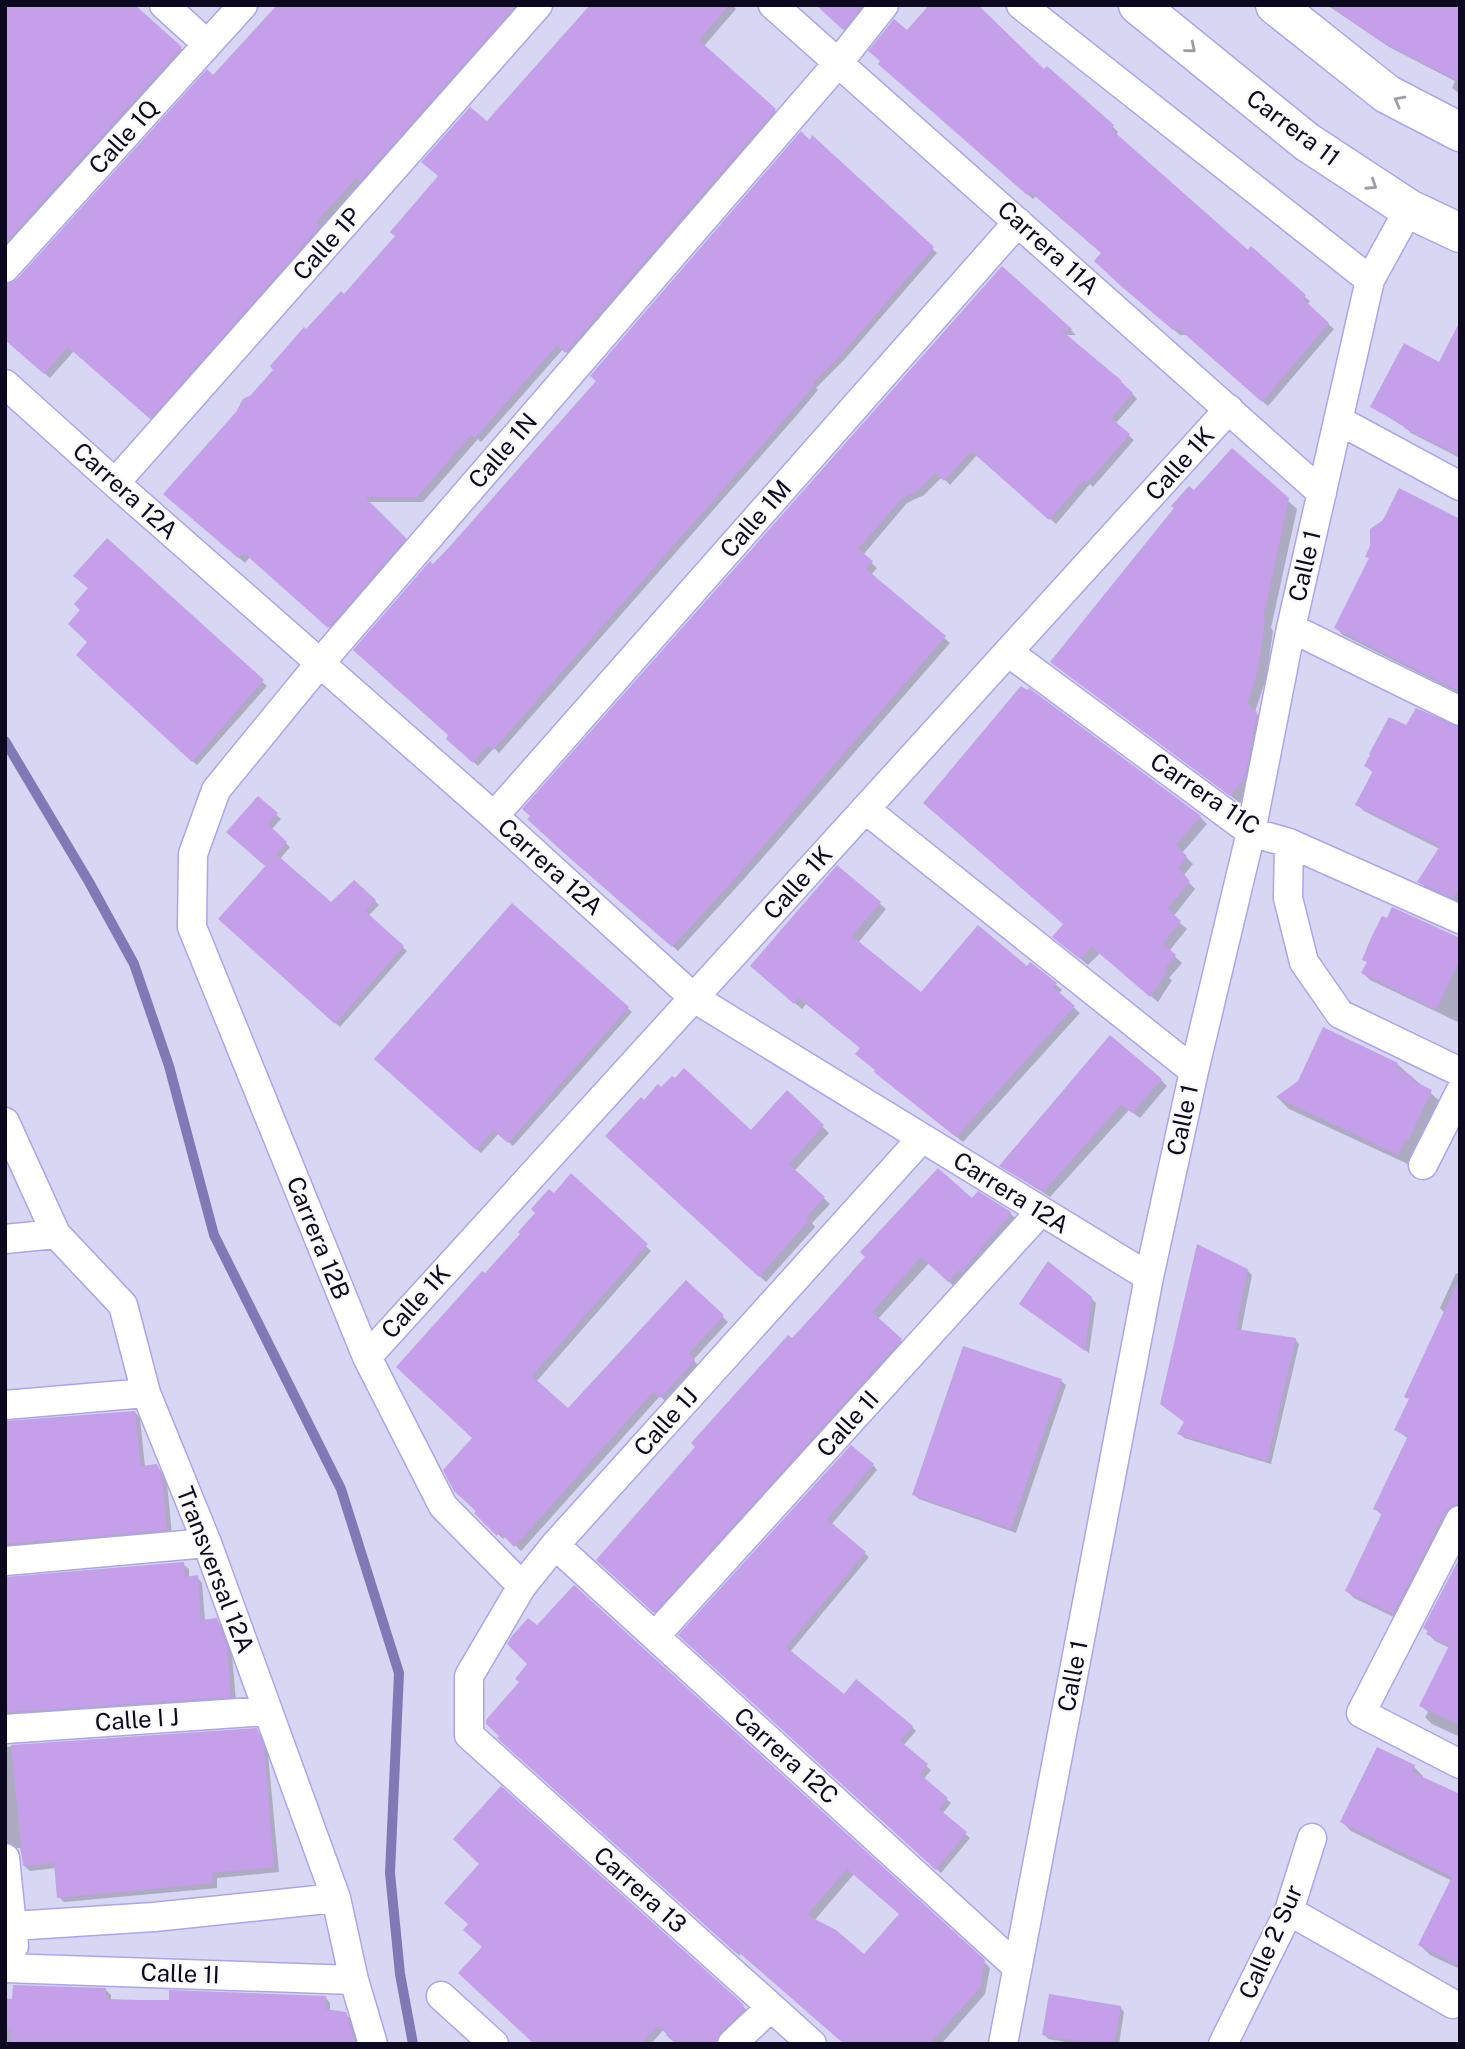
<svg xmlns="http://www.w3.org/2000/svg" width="1465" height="2049" font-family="'Public Sans',sans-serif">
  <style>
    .shadow { fill: #0003; fill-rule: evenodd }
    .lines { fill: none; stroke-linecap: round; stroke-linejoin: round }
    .stream { stroke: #8079b6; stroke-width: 10 }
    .building { fill: #c59fe9; fill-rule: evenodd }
    .minor-casing { stroke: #aba5eb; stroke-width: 31 }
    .primary-casing { stroke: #aba5eb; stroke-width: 41 }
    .minor { stroke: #fff; stroke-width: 28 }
    .primary { stroke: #fff; stroke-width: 38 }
    .oneway { stroke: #9e9ca6 }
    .labels { text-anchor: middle; stroke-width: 5; stroke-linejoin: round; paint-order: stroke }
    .street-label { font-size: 24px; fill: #0c0820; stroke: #fafafa }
  </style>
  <rect width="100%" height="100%" fill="#d7d6f3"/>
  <path class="shadow" d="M5 5H132L187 54 5 254Z
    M279 5H525L366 186 363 182 321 229 324 233 156 423 74 351 50 378 5 338 18 281 214 77Z
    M592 5H733L736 9 704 46 781 116 572 357 563 349 481 442 478 439 423 502H367L411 544 335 632 250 557 245 563 171 500 252 396 306 332 344 296 397 237 487 124Z
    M817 5H874L850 35Z
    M1327 5H1460V94L1452 88 1455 81 1389 47Z
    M907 33 1044 72 1047 68 1113 127 1118 132 1116 135 1248 253 1310 301 1307 305 1334 329 1268 406 1187 335H1180L1128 291 1103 253 1036 196 1033 199 1011 180Z
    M813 138 937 253 844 360 816 388 818 390 797 415 499 753 494 748 478 766 448 739 450 736 433 567Z
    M1002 268 1076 335H1064L1121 382 1137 399 1115 424 1134 440 1093 487 1090 484 1056 524 977 455 950 485 942 477 924 495 907 503 863 555 877 568 871 575 950 643 744 879 678 951 535 824Z
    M1460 325V458L1411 433 1406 428 1372 407 1439 365Z
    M1287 500 1297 509 1271 628 1273 631 1266 679 1255 712 1265 722 1253 786 1240 803 1052 662Z
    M1460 525V694L1343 635 1336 628Z
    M107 541 267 686 197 765 78 655 90 642 82 610Z
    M1407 728 1460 729V903L1426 888 1420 882 1440 849 1364 811 1358 805 1374 774 1366 766Z
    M258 798 281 819 271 830 290 847 280 859 331 905 375 901 379 905 368 916 407 951 340 1027 221 919 268 866 233 836Z
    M1200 817 1207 824 1182 853 1193 864 1183 876 1195 889 1173 917 1187 929 1169 951 1182 963 1169 978 1172 980 1158 1002 1100 953 1088 965 1061 943Z
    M837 867 886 909 858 943 921 994 1027 968 1055 984 1062 990 1058 994 1080 1013 963 1142 882 1078 862 1049 806 1004 802 1009 758 972Z
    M513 905 632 1012 513 1146 499 1133 481 1153 376 1059Z
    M1460 940V1023L1370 980 1363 973 1368 963 1364 959Z
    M1397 1064 1442 1103 1410 1165 1289 1109 1278 1098Z
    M1161 1080 1167 1086 1140 1118 1129 1110 1050 1197 1002 1166Z
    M787 1092 829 1133 794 1171 830 1204 812 1223 815 1227 766 1282 614 1142 751 1132Z
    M571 1176 651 1251 536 1382 568 1411 686 1282 728 1322 693 1360 699 1366 666 1402 660 1396 521 1551 506 1536 503 1539 455 1490 474 1438 485 1275Z
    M972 1201 1010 1213 1017 1220 956 1288 929 1263 878 1319 908 1347 662 1618 605 1567 792 1340Z
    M1247 1270 1252 1275 1241 1331 1295 1339 1299 1344 1271 1464 1184 1438 1180 1434Z
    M1456 1273 1460 1275V1512L1400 1620 1354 1598 1347 1591 1383 1516 1375 1509 1409 1439 1396 1430 1445 1313 1440 1308Z
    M1091 1298 1096 1303 1089 1353 1026 1308Z
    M1061 1381 1066 1385 1016 1533 919 1499 914 1495Z
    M135 1412 140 1418 145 1467 156 1466 162 1472 167 1483 172 1535 5 1551V1423Z
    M873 1465 877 1470 831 1525 869 1557 790 1652 844 1697 912 1727 916 1731 903 1746 931 1770 923 1780 951 1803 942 1814 970 1838 941 1873 681 1635Z
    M1460 1561V1737L1432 1724 1425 1717 1428 1712 1421 1706 1450 1648 1435 1641 1428 1634Z
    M183 1564 189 1569V1578L197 1577 202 1583 205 1621 216 1620 221 1625 232 1654 236 1702 5 1719V1579Z
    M513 1637 983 1961 990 1968 985 1994 943 2042 944 2044H846L740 1952V1956L506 1744 521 1682 530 1664ZM854 1874 901 1914 864 1957 814 1921Z
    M256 1730 262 1736 268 1754 279 1872 217 1878V1888L64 1902 59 1897 56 1868 30 1871 24 1866 20 1848H5V1747Z
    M1414 1767 1423 1776 1422 1779 1460 1796V1969L1430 1955 1420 1945 1452 1881 1351 1831 1342 1822Z
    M106 1990 111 1995V2000L138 2001 325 1997 330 2003V2011L345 2014 351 2019 358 2044H5V2000Z
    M742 2005 747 2011 721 2044H676L666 2035 668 2033 664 2029 651 2044H540Z
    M1120 2007 1124 2012 1119 2044H1077L1048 2039 1044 2034Z"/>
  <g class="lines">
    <path class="stream" d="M5 741 89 882 134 964 169 1066 214 1235 341 1489 399 1673 390 1873 400 1974 413 2044"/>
  </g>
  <path class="building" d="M5 5H135L182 47 5 243Z
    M277 5H516L360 181 356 178 316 222 320 226 150 419 68 347 44 374 5 340V284L17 279 207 69 213 75Z
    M590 5H729L699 40 776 109 565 353 557 345 475 438 471 435 417 497H365L406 538 328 628 244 553 238 558 163 494 236 412 243 399 251 395 273 370 270 366 304 327 306 329 341 291 344 294 395 236 390 232 438 176 421 162 470 107 487 121Z
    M816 5H863L843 30Z
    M929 5H978L1044 69 1047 66 1114 125 1111 129 1248 250 1251 246 1306 295 1303 299 1329 323 1262 402 1180 330H1173L1121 286 1094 261 1101 253 1030 192 1027 195 878 64 880 61 868 51 894 19 907 30Z
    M1329 5H1460V82L1382 42Z
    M801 131 810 140 812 135 934 247 840 356 813 382 815 384 793 410 493 750 488 745 473 763 446 739 448 735 353 650 430 561 433 564 452 544 596 381 590 376Z
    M1002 266 1073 330H1061L1122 381 1121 382 1133 393 1111 418 1130 434 1087 483 1084 480 1049 520 971 451 944 481 935 473 919 490 902 498 858 549 873 561 866 569 946 636 739 874 672 947 564 853 527 819 530 816 522 809Z
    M1460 321V456L1404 428 1405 426 1370 407 1404 343 1439 362Z
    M1232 448 1289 498 1263 618 1265 620 1258 670 1247 704 1257 712 1245 777 1230 796 1050 662 1174 508 1171 506 1189 486 1194 490Z
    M1399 488 1460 519V692L1334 628 1369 558 1365 557 1370 546V529L1383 520Z
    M107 538 264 680 192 762 76 655 87 642 68 624 80 610 74 604 88 588 73 576Z
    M1021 686 1027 690 1029 688 1201 816 1176 845 1187 856 1178 868 1190 881 1167 909 1181 921 1163 943 1176 955 1164 970 1167 972 1150 997 1092 947 1080 959 1052 937 1063 924 923 803Z
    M1416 708 1460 727V886L1453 898 1417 882 1440 846 1355 805 1373 771 1364 766 1370 755 1369 754 1389 717 1406 725Z
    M258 796 278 813 268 824 287 842 265 866 226 832Z
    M276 854 331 902 354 880 376 900 365 911 404 946 335 1024 218 919Z
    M837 865 881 902 852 936 921 992 978 925 1027 966 1030 962 1057 983 1053 987 1075 1006 956 1137 874 1072 875 1070 855 1054 860 1048 799 998 794 1004 750 966Z
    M512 903 629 1007 508 1143 493 1130 476 1150 374 1059Z
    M1392 907 1460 938V959L1436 1010 1361 973 1367 962 1362 960 1371 938 1382 916 1387 918Z
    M1323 1027 1398 1063 1396 1068 1413 1077 1412 1080 1432 1090 1408 1141 1405 1140 1398 1155 1276 1097 1298 1081Z
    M1110 1035 1162 1079 1132 1113 1121 1105 1043 1192 999 1166Z
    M684 1068 751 1130 787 1090 824 1125 789 1164 825 1197 807 1216 810 1219 759 1277 605 1136 641 1097 644 1100 658 1084 661 1087 672 1076 675 1078Z
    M938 1168 972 1198 978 1191 1011 1212 1010 1215 961 1272 959 1270 948 1282 921 1257 872 1312 902 1339 654 1613 596 1560 695 1447 691 1443 788 1335 792 1338 817 1311 865 1257 860 1252Z
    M571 1173 648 1244 532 1376 568 1408 686 1280 724 1315 689 1353 695 1360 660 1398 653 1392 514 1547 500 1532 497 1536 474 1513 476 1511 454 1491 443 1470 472 1438 396 1367 474 1280 482 1271 485 1273 520 1234 518 1232 535 1213 531 1209 549 1189 554 1193Z
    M1197 1244 1248 1269 1236 1329 1296 1338 1267 1461 1177 1434 1184 1422 1160 1404Z
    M1048 1261 1092 1297 1085 1351 1019 1304Z
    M1460 1277V1503L1452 1506 1445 1512 1393 1614 1345 1591 1382 1513 1373 1509 1408 1436 1394 1430 1409 1399 1404 1397Z
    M963 1346 1062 1379 1011 1529 912 1495Z
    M135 1411 141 1466 157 1464 162 1476 167 1530 5 1544V1421Z
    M851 1445 874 1464 827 1519 866 1552 786 1647 844 1694 856 1679 913 1726 900 1741 928 1764 920 1774 948 1798 939 1809 967 1832 936 1870 678 1635Z
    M1460 1557V1725L1419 1706 1449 1646 1426 1634 1428 1631 1423 1628Z
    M184 1562 185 1577 198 1575 201 1620 217 1618 227 1647 231 1697 8 1712 5 1684V1577Z
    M574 1585 985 1960 980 1988 929 2044H844L735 1949 736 1953 497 1738 499 1736 486 1724V1720L519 1682 515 1679 527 1664 507 1644 512 1636 528 1618 537 1625ZM847 1869 899 1914 864 1954 836 1930 807 1915Z
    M257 1728 264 1747 274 1867 212 1873 213 1883 57 1898 54 1863 23 1866 11 1745Z
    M1377 1747 1415 1765 1412 1772 1460 1794V1966L1418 1945 1452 1877 1340 1822Z
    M501 1786 743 2004 744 2010 720 2032 716 2044H677L658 2026 641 2044H534L458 1973 482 1947 463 1930 468 1924 444 1903 479 1864 453 1839Z
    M13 1985 106 1988V1999L138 2000H169V1990L326 1996 325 2009 346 2012 355 2044H11V2029H5V1998L12 1999Z
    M1049 1994 1121 2006 1114 2044H1094L1042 2035Z"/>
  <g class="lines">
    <g class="minor-casing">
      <path id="minor" d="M164 5 207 44
        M773 5 1322 493
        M1021 5 1370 280
        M5 268 243 5
        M5 384 115 483 494 816 694 998 1149 1277
        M1338 420 1460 486
        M115 483 538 5
        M1291 628 1460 711
        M1008 652 1251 832 1289 843 1460 919
        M865 809 1194 1071
        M494 816 1018 222
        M1289 843 1288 898 1304 962 1340 1014 1460 1072
        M5 1122 56 1234 123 1305 146 1393 207 1543 336 1898 354 1980 373 2044
        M1423 1165 1460 1092
        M5 1239 56 1234
        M367 1357 1229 409
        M5 1405 146 1393
        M1460 1520 1361 1713 1460 1764
        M555 1545 1017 1967
        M5 1561 207 1543
        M522 1586 443 1506 367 1357 192 927 193 854 216 790 320 663 838 63 884 5
        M655 1636 1041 1211
        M5 1729 268 1711
        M5 1858 14 1946
        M1289 1911 1453 2004
        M12 1926 154 1917 336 1898
        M5 1968 354 1980
        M441 1996 494 2044
        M732 2044 771 2007
        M812 2044 469 1735V1676L522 1586 555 1545 922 1138
        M1003 2044 1149 1277 1194 1071 1251 832 1291 628 1370 280 1409 209
        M1223 2044 1289 1911 1312 1838"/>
    </g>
    <g class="primary-casing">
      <path id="primary" d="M1138 5 1307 142 1409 209 1460 233
        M1275 5 1387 94 1460 132"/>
    </g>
    <use href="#minor" class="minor"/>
    <use href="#primary" class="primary"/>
  </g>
  <defs><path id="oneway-chevron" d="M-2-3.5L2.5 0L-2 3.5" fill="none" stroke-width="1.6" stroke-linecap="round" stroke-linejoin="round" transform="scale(1.75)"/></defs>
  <g class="oneway">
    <use href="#oneway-chevron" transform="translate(1191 48) rotate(39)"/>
    <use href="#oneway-chevron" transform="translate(1399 101) rotate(-152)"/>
    <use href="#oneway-chevron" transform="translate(1372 185) rotate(33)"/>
  </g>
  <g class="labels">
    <g class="street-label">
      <text transform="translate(1293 128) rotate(37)" y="8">Carrera 11</text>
      <text transform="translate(124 137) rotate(-48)" y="8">Calle 1Q</text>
      <text transform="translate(327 244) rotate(-48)" y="8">Calle 1P</text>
      <text transform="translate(1048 248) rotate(42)" y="8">Carrera 11A</text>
      <text transform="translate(503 451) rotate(-49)" y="8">Calle 1N</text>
      <text transform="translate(1180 464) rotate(-48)" y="8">Calle 1K</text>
      <text transform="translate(125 491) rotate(42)" y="8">Carrera 12A</text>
      <text transform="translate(756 519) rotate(-49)" y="8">Calle 1M</text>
      <text transform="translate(1305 566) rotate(-77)" y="8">Calle 1</text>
      <text transform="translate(1205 794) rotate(34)" y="8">Carrera 11C</text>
      <text transform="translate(550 867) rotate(42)" y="8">Carrera 12A</text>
      <text transform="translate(798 883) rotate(-48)" y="8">Calle 1K</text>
      <text transform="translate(1183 1120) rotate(-78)" y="8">Calle 1</text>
      <text transform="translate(1011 1193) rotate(32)" y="8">Carrera 12A</text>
      <text transform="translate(318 1238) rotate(68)" y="8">Carrera 12B</text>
      <text transform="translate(416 1302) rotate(-48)" y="8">Calle 1K</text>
      <text transform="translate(666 1422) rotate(-48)" y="8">Calle 1J</text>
      <text transform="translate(848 1424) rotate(-48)" y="8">Calle 1I</text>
      <text transform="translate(215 1570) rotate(69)" y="8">Transversal 12A</text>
      <text transform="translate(1073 1676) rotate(-79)" y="8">Calle 1</text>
      <text transform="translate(137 1720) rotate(-4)" y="8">Calle I J</text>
      <text transform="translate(786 1756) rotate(42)" y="8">Carrera 12C</text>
      <text transform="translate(640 1890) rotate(42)" y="8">Carrera 13</text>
      <text transform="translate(1271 1942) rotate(-66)" y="8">Calle 2 Sur</text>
      <text transform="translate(180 1974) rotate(2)" y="8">Calle 1I</text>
    </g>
  </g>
  <rect width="1465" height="2049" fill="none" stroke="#0c0820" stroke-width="14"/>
</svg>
